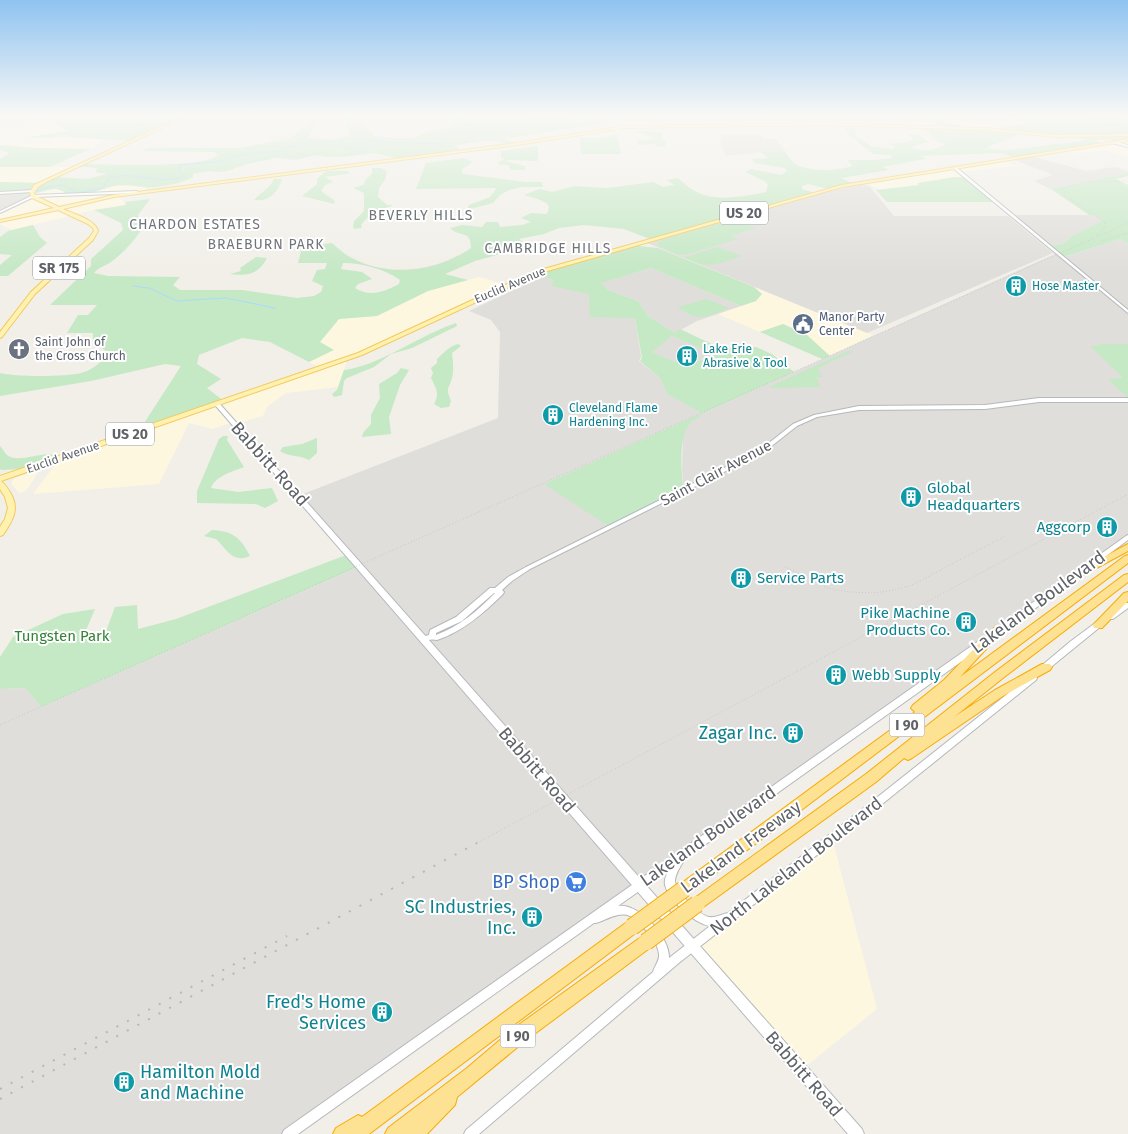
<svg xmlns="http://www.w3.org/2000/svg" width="1128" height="1134" font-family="'Fira Sans',sans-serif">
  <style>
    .commercial { fill: #fef7e0 }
    .industrial { fill: #e0deda; fill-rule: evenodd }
    .education { fill: #e1ded6 }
    .green { fill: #c5e8c5; fill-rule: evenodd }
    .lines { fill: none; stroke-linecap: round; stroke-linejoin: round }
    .stream { stroke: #aadaff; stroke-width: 1 }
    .tertiary-casing { stroke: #b5b8bc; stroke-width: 2 }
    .secondary-casing { stroke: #b6babf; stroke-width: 2 }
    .primary-casing { stroke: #f2c960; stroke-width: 2 }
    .motorway-casing { stroke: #f9ab00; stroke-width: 2 }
    .tertiary { fill: #fff; fill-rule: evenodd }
    .secondary { fill: #fff; fill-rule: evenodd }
    .primary { fill: #fff2af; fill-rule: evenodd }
    .motorway { fill: #fde293; fill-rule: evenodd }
    .rail-far1 { stroke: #b6b7b8; stroke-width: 1; stroke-dasharray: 0.5 2.5; stroke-linecap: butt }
    .rail { stroke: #b6b7b8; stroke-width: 2; stroke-dasharray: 2 10; stroke-linecap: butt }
    .motorway-bridge-casing { stroke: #f9ab00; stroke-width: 18; stroke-linecap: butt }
    .motorway-bridge { stroke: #fde293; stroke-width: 16 }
    .labels { text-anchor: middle; stroke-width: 4; stroke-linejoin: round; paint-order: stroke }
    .far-street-label { font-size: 12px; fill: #5f6368; stroke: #fff }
    .far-culture-label { font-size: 12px; fill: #0d838f; stroke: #fff; text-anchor: start }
    .far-service-label { font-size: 12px; fill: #4e5e75; stroke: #fff; text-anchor: start }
    .far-worship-label { font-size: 12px; fill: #5b616d; stroke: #fff; text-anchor: start }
    .shield { fill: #fff; stroke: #8f9295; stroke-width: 1 }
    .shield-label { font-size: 14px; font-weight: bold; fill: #5f6368 }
    .far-neighbourhood-label { font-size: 14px; letter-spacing: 1px; fill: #70757a; stroke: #fff }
    .street-label { font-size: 15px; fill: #5f6368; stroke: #fff }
    .culture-label { font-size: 15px; fill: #0d838f; stroke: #fff; text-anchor: start }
    .park-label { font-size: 15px; fill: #348238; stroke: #fff }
    .near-street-label { font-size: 18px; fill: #5f6368; stroke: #fff }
    .near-culture-label { font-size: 18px; fill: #0d838f; stroke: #fff; text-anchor: end }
    .near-shop-label { font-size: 18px; fill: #366cbe; stroke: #fff; text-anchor: end }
  </style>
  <rect width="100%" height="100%" fill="#f1efe8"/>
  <path class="commercial" d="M934 116H1007L1024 121 1026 124 998 127 993 130 972 129 954 125Z
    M53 121 70 131 29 138 105 139 91 149 37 148 0 145V129Z
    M1101 140 1113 142 1128 140V157L1107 151 1075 153 1064 150Z
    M1004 160 1017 166 961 172 955 168Z
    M0 167H73L41 183 0 182Z
    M950 170 957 171 964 177 937 180 918 183V185L894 189H878L869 184Z
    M131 185 145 187 147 191 118 196 127 205 94 210 12 230 0 224V212L32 194 57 189 65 193 88 194 109 187Z
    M479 277 507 285 348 358 338 387 286 393 267 407 263 416 235 424 232 422 213 429 189 423 159 484 33 494 57 462 321 368 309 362 333 350 320 342 339 319 377 316 428 291Z
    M754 287 873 335 830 356 807 335 784 324 760 332 718 314 756 301Z
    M30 473H38L26 491 19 493 11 483 15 478Z
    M832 838 877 1009 801 1070 694 946Z"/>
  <path class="industrial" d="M1030 156 1087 171 1115 167 1128 171V173L1051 189 1034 181 1053 175 1012 159Z
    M864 184 870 187 894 216H1008L1053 253 867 333 647 243 826 192Z
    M32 194 33 196 0 211V195Z
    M1013 215H1096L1103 220 1071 236 1065 243 1050 246Z
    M1121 239 1128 244V537L288 1134H0V689L25 688 41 707 360 566 298 496 498 418 500 332 491 320 469 311 541 277 592 288 635 318 641 357 639 361 660 378 667 394 703 413 1057 253 1063 257ZM702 413 687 426 683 437 682 471 684 491 544 484Z
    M651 268 741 306 697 321 675 333 648 316 638 301 608 290 600 283Z
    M672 336 715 354 685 366 651 352Z"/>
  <path class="education" d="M720 135H760L763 139H776L784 150 726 156 720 143 722 142Z"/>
  <path class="green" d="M89 116H186L130 141 69 137 65 135 66 136 58 137 60 135 52 138 27 137 69 131 53 121Z
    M260 116H282L274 120C286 125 303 124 313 116L319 117 309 138 336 139 350 136 345 121 340 116H354L375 136 390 138H414L429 132 453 126 454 124 449 120 448 116H478L493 118 523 116 689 117 617 118 611 122 504 139 515 144C507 145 503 142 495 141 482 140 468 144 455 145L461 151 400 159 375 153 343 157H325L315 155 296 160 277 158 247 164 227 171 218 172 208 171 193 174V177C184 183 155 189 144 187 134 186 121 183 110 187 92 193 82 195 62 196L65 192 57 189H52L32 194 0 195V182L41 183 52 177 87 179 107 174 95 172 98 168 75 166 80 164C103 164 205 169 218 155L214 152 143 151 147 148H240L286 139 295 135 302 127H307L310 123H209L228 120 265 119V117Z
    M927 116H934L954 125 993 130 998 127 1026 124 1024 121 1007 116H1128V138C1118 142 1106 138 1095 141L1104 144 1016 158 1001 153 921 156 926 159 882 167 889 170 841 178 854 184 829 189 808 184 802 186V189L815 193 650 239 624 229 584 225 559 228 544 234 519 239 523 242 508 245 504 253 475 261 445 274 468 280 428 291 377 316 339 319 320 342 334 350 309 362 270 342 242 338 199 355 197 364 221 379 207 388 225 402 139 431 181 366 165 364 91 381 0 396V373C14 377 66 377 81 373 93 370 101 362 109 353L93 342V333H67L78 315H88L97 305H50L91 266V259L123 230 121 223 94 210 126 205 125 202 150 199 138 215 142 229C135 240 122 254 111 262 105 266 99 267 94 273L108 276 180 277 173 285 180 290H242L297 298 314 296 321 292 323 286 312 281 317 270 325 269 327 263H298L301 251 310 246 332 243C338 248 344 254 350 257 388 278 436 272 471 248 471 229 460 238 450 228L462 225 482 227 486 222H498L500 227 522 225 531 222 521 218 531 213 546 214 548 212 549 206 546 203 538 199 524 195 539 189 552 192 574 186 608 188 653 182 663 187 674 185 667 180 678 178C684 183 690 189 697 192 716 202 746 196 766 192L768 185 766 182 746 172 751 169 781 175 787 171 785 168 754 163 752 159 768 158 761 152 784 150C788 155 792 163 797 165 812 172 837 171 852 166L848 160H876L892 158 891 155 873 154 848 134 844 128H855L857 132 854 134 871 146 893 149 895 147 890 144 908 142 913 138 908 134H918L928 142 911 147C923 153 935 150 947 144L937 142V141L920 126 941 127ZM1020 132 1075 136 1087 139C1074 144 1062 143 1049 145 1029 147 1006 153 986 148 997 141 1010 141 1020 132ZM343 263C362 263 385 269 400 280L399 284C386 291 370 298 355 288L358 284 372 279 362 272 341 269Z
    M651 130 662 133 663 140 667 142 665 146 658 147 654 144 638 145 637 140 655 139 635 131Z
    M617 134 621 154H581L580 138H599Z
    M0 145 37 148 91 149 49 167H0V159L10 153 0 150Z
    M538 146V161L507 160 508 162 525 166V170H511L508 165H500L498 162 505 160 501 158V151Z
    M463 158 473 162 462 169 463 174 525 182H542L543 187H522L509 190 500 195 493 203 467 210 469 205 490 197 497 188 416 189 426 163Z
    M372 168H381L387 171 385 180 379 188 378 197 387 205H394C380 210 370 213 361 225L362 228 354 229 353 226 354 221 364 211V193L353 188 363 185 366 179 372 174Z
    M326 171H348L349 173 346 174 325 177 333 182 325 185 321 191 335 201 334 204 302 196 317 184V179Z
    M1128 173V176L1116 179 1128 185V244L1121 239 1063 257 1050 246 1065 243 1071 236 1103 220 1095 215H1089L1051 189Z
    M955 177H965L994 202H887L876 190 919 185 918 183Z
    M274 179H282C278 193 268 202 254 200 260 193 270 188 274 179Z
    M731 220 756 228 731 236 738 239 684 255 676 254 658 246V241Z
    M33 225 40 237 47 243 8 276H0V265L12 255 0 254V237L8 231Z
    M630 245 658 248 754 287 762 294 756 301 741 306 651 268 601 283 608 290 638 301 648 316 675 333 680 329 720 348 756 347 772 354 794 372 703 413C700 417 690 421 687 428 679 442 681 475 684 491L610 527 544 484 702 413 667 394 660 378 640 361 642 358 635 318 590 317 589 294 551 286 554 280 531 274ZM672 336 714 354V355L685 366 652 352Z
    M717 247 742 256C720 263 706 271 685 257Z
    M256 257 267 258C258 275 247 276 230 274L241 271 240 268Z
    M707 299 729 308C706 317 699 323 678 307Z
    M456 323 457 326 453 328 412 348 391 354 374 367 347 378 344 381 342 395 334 397 332 394 337 390 344 370C379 366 420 335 456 323Z
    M783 324 807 335 830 356 822 359 760 332Z
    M458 344 461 346 452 353C453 361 454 370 452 378 449 390 445 386 451 401L449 407 441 408 434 404C440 394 436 388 431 378L433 373 431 368 437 363V359C443 353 450 346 458 344Z
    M1099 344H1128V398L1108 379 1123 378 1090 346H1100Z
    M848 351H854L818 368 822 377H817L820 387 772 388 769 387Z
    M401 368 409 370 400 385 389 417 391 434 362 437 363 433 371 424V415L380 398 379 384 397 373Z
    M223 436H228L227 440 244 467C234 471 215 476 211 488L238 492 272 488 278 501 265 508 256 504 197 503V491L219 439Z
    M317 438V453L309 460C300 455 289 457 280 451L283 447 302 444Z
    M0 446C2 448 5 453 7 455 17 464 42 451 55 455L19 469 2 470 0 469Z
    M212 530C233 531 241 538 250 556 232 564 226 548 216 539L204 536Z
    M349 554 360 566 41 707 25 688 0 689V657L13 637 63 614 95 609 84 635 105 634 115 607 137 605 138 629 176 619Z"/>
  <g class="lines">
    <path class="stream" d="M142 116 130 122 146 124
      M463 116 462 121 467 123 462 129 470 132
      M1105 116 1085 120 1095 123 1128 125
      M347 118 353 120 350 123 359 128 362 139 383 141
      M52 121 75 134
      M36 191 51 186 64 185 77 193 103 188 108 179C133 169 158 186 183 177L179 168 181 165 223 161 245 154 279 151 310 142H344L341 146 360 151 381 142 442 144 446 143V134H504L528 119H559L568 116
      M133 286 149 288 177 301 226 298 275 308"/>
    <g class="tertiary-casing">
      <path id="tertiary" d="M1108 116 1128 118V120L1109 117Z
        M1113 141 1128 145V147L1112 143Z
        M954 167H956L1128 310V313L954 169Z
        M34 190 33 192 0 194V192Z
        M137 191 138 193 34 197 0 213V211L33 195Z
        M1039 398H1128V402H1039L985 409 859 410 817 417 797 426 764 452 530 569 512 581 502 590 504 592 503 594C484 613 462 632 437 640 429 638 427 642 421 641L420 639 421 637 429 635 430 630 456 617 490 588H495L508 577 526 567 760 450 793 424 814 415 859 406 985 405ZM494 593H495C479 610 458 627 436 635V633L462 621Z
        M1128 535V540L999 635H993L992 633 993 631 1126 536Z
        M1125 603H1128V608L1113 619H1107L1106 617 1107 615Z
        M1098 621H1104L1105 623 1046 671H1040L1039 669 1040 667 1071 641Z
        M983 639 986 640 987 642 986 644 685 859C681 865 676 873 675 880 674 890 700 916 709 917 715 918 722 914 728 913L870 803 1030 676H1036L1037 678 1036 680 876 809 680 962 479 1134H464L466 1130 653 972C654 967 658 963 659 957 660 941 641 925 630 916 619 911 606 920 596 923H594L298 1134H282L284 1130 980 640ZM669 870C666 875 664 880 665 885 669 901 695 924 710 926L669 958C670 938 640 903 618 906Z"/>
    </g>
    <g class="secondary-casing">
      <path id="secondary" d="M217 402 219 403 862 1129 864 1134H848L215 405 214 404Z"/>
    </g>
    <g class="primary-casing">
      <path id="primary" d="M184 116H188L48 181 38 187 34 193 36 196 59 207 114 195 517 143 626 126 825 123 985 128 1057 135 1128 134V136L1057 137 985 130 825 125 626 128 517 145 114 197 63 209C73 214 95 219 98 231L93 240 35 294 2 337 0 338V332L31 292 89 238 94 231 93 228 88 224 58 210 0 222V220L54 208 32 198 30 193 34 185Z
        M1128 139V141L842 187 537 274 362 355 1 481C5 484 8 489 11 494 20 510 12 521 3 535L0 536V527L5 519 8 508 5 497 0 489V476L358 353 533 272 842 185Z"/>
    </g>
    <g class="motorway-casing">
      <path id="motorway" d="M1128 544V551L1078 578H1070L1069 576Z
        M1128 555V563L800 811 689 893 684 895 679 893 677 889 679 885 915 712 911 708 913 705 944 680 994 628H1002L1003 631 960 677 1125 556Z
        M1128 574V582L1003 678 954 717 995 690 1042 664H1050L1052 667 1050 670 1003 696 912 758 908 760 904 758 876 782 702 908 697 910 692 908 690 904 692 900 866 774 995 672 1124 575Z
        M1128 592V601L1102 628H1094L1093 626 1094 624 1124 593Z
        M632 920 637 922 639 927 637 932 369 1134H333L336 1128 358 1115 362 1117 627 922Z
        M646 935 651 937 654 942 651 947 525 1041 457 1097 455 1105 427 1134H385L388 1128 467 1068 513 1029 641 937Z"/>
    </g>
    <use href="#tertiary" class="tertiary"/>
    <use href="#secondary" class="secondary"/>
    <use href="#primary" class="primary"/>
    <use href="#motorway" class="motorway"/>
    <path class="rail-far1" d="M1096 235 1104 229 1105 222 1063 194 1061 189 1084 182 1128 181
      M1102 241 1128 233
      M785 567 810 579 833 584
      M824 587C855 595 882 595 912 585L1005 536
      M0 725 1128 223
      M475 844 1128 494"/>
    <path class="rail" d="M0 1089 287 936
      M0 1099 477 843"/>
    <g class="motorway-bridge-casing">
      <path id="motorway-bridge" d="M632 927 684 889
        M646 942 697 904"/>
    </g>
    <use href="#motorway-bridge" class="motorway-bridge"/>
  </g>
  <linearGradient id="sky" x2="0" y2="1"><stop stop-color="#8fc3f1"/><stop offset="0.42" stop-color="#f9f8f5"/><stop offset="1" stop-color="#f9f8f5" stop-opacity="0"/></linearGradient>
  <rect width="1128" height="274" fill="url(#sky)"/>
  <defs>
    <g id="building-disc" transform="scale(1.125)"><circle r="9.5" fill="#0f9aa8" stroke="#fff"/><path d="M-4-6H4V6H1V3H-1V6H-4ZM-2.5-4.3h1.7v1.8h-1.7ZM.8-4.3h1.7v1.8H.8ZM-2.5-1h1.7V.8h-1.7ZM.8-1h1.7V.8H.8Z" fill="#fff"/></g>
    <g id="civic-disc" transform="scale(1.125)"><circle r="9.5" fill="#5c6f8a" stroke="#fff"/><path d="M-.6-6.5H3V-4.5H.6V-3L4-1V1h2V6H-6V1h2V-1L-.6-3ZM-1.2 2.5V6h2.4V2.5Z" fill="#fff"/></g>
    <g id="church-disc" transform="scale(1.125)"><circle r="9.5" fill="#6b7280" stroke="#fff"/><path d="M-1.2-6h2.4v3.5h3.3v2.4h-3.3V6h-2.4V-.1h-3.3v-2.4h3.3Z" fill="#fff"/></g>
    <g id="supermarket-disc" transform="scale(1.125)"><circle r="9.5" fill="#3f7fe0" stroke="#fff"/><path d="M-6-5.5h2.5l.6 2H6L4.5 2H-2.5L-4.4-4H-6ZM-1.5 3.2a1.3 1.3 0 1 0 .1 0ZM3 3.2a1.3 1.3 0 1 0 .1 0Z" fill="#fff"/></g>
  </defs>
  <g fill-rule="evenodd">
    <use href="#building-disc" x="1016" y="286"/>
    <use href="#civic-disc" x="803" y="324"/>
    <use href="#church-disc" x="19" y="349"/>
    <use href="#building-disc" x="687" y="356"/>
    <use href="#building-disc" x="553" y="415"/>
    <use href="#building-disc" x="911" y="497"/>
    <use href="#building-disc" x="1107" y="527"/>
    <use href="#building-disc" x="741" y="578"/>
    <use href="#building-disc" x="966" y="622"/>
    <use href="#building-disc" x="836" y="675"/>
    <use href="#building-disc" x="793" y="733"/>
    <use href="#supermarket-disc" x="576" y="882"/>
    <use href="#building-disc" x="532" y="917"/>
    <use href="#building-disc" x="382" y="1012"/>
    <use href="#building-disc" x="124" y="1082"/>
  </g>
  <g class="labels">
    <g class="far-street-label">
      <text transform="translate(510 285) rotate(-23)" y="4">Euclid Avenue</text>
      <text transform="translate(63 457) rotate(-19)" y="4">Euclid Avenue</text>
    </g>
    <g class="far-culture-label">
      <text x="1032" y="290">Hose Master</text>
      <text x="703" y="353">Lake Erie<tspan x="703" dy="14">Abrasive &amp; Tool</tspan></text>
      <text x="569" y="412">Cleveland Flame<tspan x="569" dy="14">Hardening Inc.</tspan></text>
    </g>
    <g class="far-service-label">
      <text x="819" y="321">Manor Party<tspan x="819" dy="14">Center</tspan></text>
    </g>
    <g class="far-worship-label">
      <text x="35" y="346">Saint John of<tspan x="35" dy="14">the Cross Church</tspan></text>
    </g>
    <g class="shield">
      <rect x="720" y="201.5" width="48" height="23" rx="4"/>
      <rect x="33" y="256.5" width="52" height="23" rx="4"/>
      <rect x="106" y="422.5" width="48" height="23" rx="4"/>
      <rect x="889.5" y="713.5" width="35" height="23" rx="4"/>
      <rect x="500.5" y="1024.5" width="35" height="23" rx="4"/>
    </g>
    <g class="shield-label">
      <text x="744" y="218">US 20</text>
      <text x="59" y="273">SR 175</text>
      <text x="130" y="439">US 20</text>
      <text x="907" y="730">I 90</text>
      <text x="518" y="1041">I 90</text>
    </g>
    <g class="far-neighbourhood-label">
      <text x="421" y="220">BEVERLY HILLS</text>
      <text x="195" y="229">CHARDON ESTATES</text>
      <text x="266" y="249">BRAEBURN PARK</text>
      <text x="548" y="253">CAMBRIDGE HILLS</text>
    </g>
    <g class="street-label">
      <text transform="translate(716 473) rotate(-28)" y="5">Saint Clair Avenue</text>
    </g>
    <g class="culture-label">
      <text x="927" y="493">Global<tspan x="927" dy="17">Headquarters</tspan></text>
      <text x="1091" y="532" text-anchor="end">Aggcorp</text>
      <text x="757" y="583">Service Parts</text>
      <text x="950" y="618" text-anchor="end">Pike Machine<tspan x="950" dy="17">Products Co.</tspan></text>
      <text x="852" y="680">Webb Supply</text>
    </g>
    <g class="park-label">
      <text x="62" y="641">Tungsten Park</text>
    </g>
    <g class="near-street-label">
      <text transform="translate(270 464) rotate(48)" y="6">Babbitt Road</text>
      <text transform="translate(1038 602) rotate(-36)" y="6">Lakeland Boulevard</text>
      <text transform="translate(537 770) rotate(49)" y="6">Babbitt Road</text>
      <text transform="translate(708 836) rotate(-35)" y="6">Lakeland Boulevard</text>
      <text transform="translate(741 847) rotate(-36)" y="6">Lakeland Freeway</text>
      <text transform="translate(796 866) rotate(-38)" y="6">North Lakeland Boulevard</text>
      <text transform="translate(804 1074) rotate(49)" y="6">Babbitt Road</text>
    </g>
    <g class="near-culture-label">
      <text x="777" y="739">Zagar Inc.</text>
      <text x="516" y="913">SC Industries,<tspan x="516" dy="21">Inc.</tspan></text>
      <text x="366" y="1008">Fred's Home<tspan x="366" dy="21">Services</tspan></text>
      <text x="140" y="1078" text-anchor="start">Hamilton Mold<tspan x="140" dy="21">and Machine</tspan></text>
    </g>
    <g class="near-shop-label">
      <text x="560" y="888">BP Shop</text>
    </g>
  </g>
</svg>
